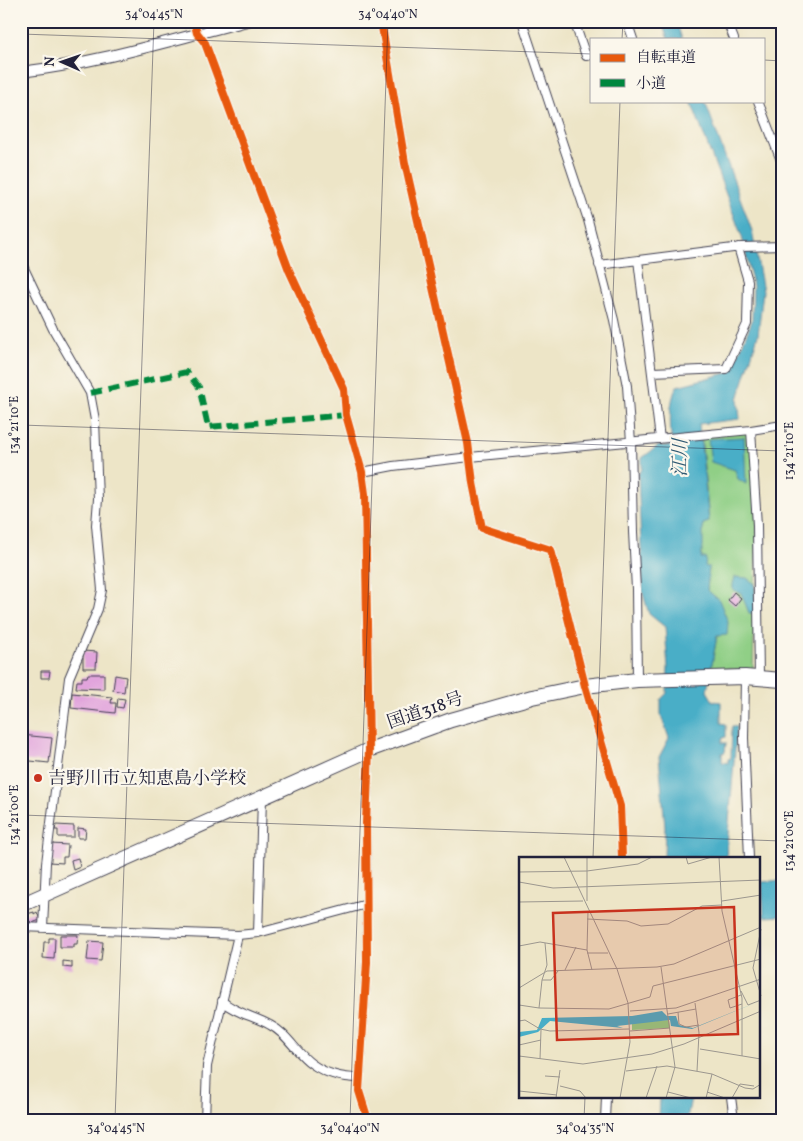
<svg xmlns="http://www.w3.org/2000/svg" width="803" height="1141" font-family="Vollkorn,'Noto Serif JP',serif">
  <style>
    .green { fill: #90cf86; stroke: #597860 }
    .water { fill: #48aec7; stroke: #356881 }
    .building { fill: #e1a4dc }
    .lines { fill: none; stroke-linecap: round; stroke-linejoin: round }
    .minor-casing { stroke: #403f50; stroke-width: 10 }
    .tertiary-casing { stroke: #403f50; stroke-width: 12 }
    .trunk-casing { stroke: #403f50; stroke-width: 16 }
    .minor { stroke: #fff; stroke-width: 8 }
    .tertiary { stroke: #fff; stroke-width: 10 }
    .trunk { stroke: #fff; stroke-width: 14 }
    .quiet { stroke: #00873e; stroke-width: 6; stroke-dasharray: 12 6; stroke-linecap: butt }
    .cycleway-casing { stroke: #fbf7ec; stroke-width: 11 }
    .cycleway { stroke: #e8590c; stroke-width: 8 }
    .ticks { fill: none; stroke: #22223b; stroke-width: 1; stroke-opacity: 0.45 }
    .poi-dot { fill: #c8321e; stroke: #fbf7ec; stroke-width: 2 }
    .labels { text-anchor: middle; stroke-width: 4.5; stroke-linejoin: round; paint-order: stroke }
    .street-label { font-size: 18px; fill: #22223b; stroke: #fbf7ec }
    .poi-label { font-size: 18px; fill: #22223b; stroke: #fbf7ec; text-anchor: start }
    .water-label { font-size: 19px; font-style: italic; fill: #315a73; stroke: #fbf7ec }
    .inset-road { fill: none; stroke: #9c978f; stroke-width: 1 }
    .view { fill: #c8321e; fill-opacity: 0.15; stroke: #c8321e; stroke-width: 2.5 }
    .inset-edge { fill: none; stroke: #22223b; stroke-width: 2.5 }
    .neatline { fill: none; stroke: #22223b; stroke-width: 2 }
    .ticks-label { font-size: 12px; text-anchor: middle; fill: #22223b }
  </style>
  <rect width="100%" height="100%" fill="#fbf7ec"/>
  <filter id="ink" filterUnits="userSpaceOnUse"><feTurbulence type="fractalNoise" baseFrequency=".02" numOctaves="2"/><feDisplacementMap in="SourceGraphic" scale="10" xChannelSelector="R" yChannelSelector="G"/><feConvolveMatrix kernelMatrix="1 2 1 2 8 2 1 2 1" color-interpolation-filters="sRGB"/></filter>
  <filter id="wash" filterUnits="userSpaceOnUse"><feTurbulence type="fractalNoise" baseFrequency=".0096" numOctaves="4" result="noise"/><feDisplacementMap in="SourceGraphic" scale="20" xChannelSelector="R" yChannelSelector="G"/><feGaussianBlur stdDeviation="1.12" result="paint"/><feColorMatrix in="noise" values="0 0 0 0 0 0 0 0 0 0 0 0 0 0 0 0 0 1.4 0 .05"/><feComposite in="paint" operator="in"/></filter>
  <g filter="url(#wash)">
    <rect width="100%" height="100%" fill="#ede5c7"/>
    <path class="green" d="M751 430 757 526 753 670 711 668 717 636 719 600 707 590 709 568 705 567C698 554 703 539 703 524L709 521 701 434Z"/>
    <path class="water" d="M661 21H676L682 39H668Z
      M691 101H705L752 231 763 291 758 335 738 399 740 419 699 424 709 522 703 524V546L701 558H706L705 567H709L707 590 719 600 728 622 727 635 717 636 707 691 713 701 721 702V723L726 724V737L722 738V743H726L725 752 722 753V762L728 763V759L731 758 732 726H737L726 858H664L665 827 659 757 669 738 661 715V699L667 693 668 668 665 627 649 614 643 594 638 474 642 469V458L658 446H672C670 426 668 404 677 386L731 372 752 321 753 286 742 237Z
      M744 437 746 484 738 479 735 470 711 462 708 439Z
      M735 577 747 578 755 584V613H749L741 593 733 590V584Z
      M782 880V916L764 917 762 882Z
      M660 1097H691L687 1120H659Z"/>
    <g id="blocks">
      <path class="building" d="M734 592 741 598 735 606 728 600Z
        M83 651 97 652 96 668H83Z
        M41 671H50L49 678H41Z
        M88 674H104V689L76 688 77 681H82V677H87Z
        M115 675 126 677 124 692 113 690Z
        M72 693 112 697 111 703H116L115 713 71 708Z
        M118 698 125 699 123 708 117 707Z
        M21 735 52 738 49 763 21 760Z
        M56 825 74 826V837H58V830H55Z
        M78 828 86 829 85 838H78Z
        M21 843 26 844 25 862H21Z
        M51 844 68 845 67 857H63V863L49 862Z
        M78 858 80 867 73 870 71 860Z
        M34 912V914L37 912 40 920 32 923 30 921 21 923 23 915Z
        M60 935H78L77 944H74V947H60Z
        M49 938H55L54 959 43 958 44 942H49Z
        M89 941 103 942 101 961 87 960Z
        M21 943H26L24 968H21Z
        M63 961 72 962V968L63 967Z
        M781 1102 782 1120H778Z"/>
    </g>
  </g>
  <g filter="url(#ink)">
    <use href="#blocks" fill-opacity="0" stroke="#403f50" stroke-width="1"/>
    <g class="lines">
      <g class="minor-casing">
        <path id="minor" d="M194 21 197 33 205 43 289 270 344 389 346 415 362 472 365 494 369 750 366 823 367 962 359 1091 368 1120
          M381 21 405 163 468 443 473 483 482 528 551 550 585 686 620 806 622 858
          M522 21 588 220 614 320 627 386 631 442 633 532 636 589 637 680
          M574 21 586 56 592 55
          M627 21 633 39
          M727 21 734 39
          M758 101 782 163
          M638 260 660 439
          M21 262 53 329 90 393 95 420 98 499 96 525 102 590 98 609 69 678 46 863 43 928
          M599 265 741 247 782 246
          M652 372 726 369 747 324 748 281 738 247
          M751 430 757 525 759 678
          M362 472 393 466 470 457 751 430 782 425
          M745 677 744 738 749 858
          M21 927 238 935 258 933 367 904
          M258 933 262 798
          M222 1001C235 1013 254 1016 270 1025 288 1034 296 1053 312 1064 326 1074 344 1078 360 1078
          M731 1097 734 1120
          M205 1120 207 1066 238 935
          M605 1120 606 1097"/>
      </g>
      <g class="tertiary-casing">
        <path id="tertiary" d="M21 72C99 63 173 39 248 21"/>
      </g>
      <g class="trunk-casing">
        <path id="trunk" d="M21 905 369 750 451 720 532 697 585 686 637 680 745 677 782 680"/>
      </g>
      <use href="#minor" class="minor"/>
      <use href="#tertiary" class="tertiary"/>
      <use href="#trunk" class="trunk"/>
      <path class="quiet" d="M90 393 187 372 199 387 208 427 346 415"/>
      <g class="cycleway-casing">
        <path id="cycleway" d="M194 21 197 33 205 43 289 270 344 389 346 415 362 472 365 494 369 750 366 823 367 962 359 1091 368 1120
          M381 21 405 163 468 443 473 483 482 528 551 550 585 686 620 806 622 858"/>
      </g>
      <use href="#cycleway" class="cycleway"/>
    </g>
  </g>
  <path class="ticks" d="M21 34 592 54M622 39 623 21M764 60 782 61M21 425 782 451M21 815 782 841M593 858 620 101M115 1120 154 21M350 1120 388 21M584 1120 585 1097"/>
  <circle class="poi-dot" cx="38" cy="778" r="5"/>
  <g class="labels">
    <g class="street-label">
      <text transform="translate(425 710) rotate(-19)" y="6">国道318号</text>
    </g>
    <g class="poi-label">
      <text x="48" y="784">吉野川市立知恵島小学校</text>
    </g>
    <g class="water-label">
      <text transform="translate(679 458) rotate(-89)" y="7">江川</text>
    </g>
  </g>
  <g transform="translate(519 857)">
    <rect width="241" height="241" fill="#ede5c7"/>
    <path d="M150 163 151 171 113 173V166Z" fill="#90cf86"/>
    <path d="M241 144 173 172 152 169 151 163 98 169 104 171 31 164 19 175 0 180V175L18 173 23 161 113 159 143 154 148 159H157L160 168 174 171Z" fill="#48aec7"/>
    <path class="inset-road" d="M45 0 98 112 109 146 111 185 101 241M167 0 169 7 193 0M200 0 203 54 223 141V199M0 15 68 14 119 7 133 0M0 25 34 31 242 23M68 44V0M203 44 242 38M0 45 64 44M69 54 68 93 73 113M68 62 108 64 122 69 149 67 183 49 203 48M242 72 234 111 242 139M0 89 21 85 68 93M68 96H89M142 110 156 210 147 241M46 113 57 90M23 123 28 108 26 86M0 131 28 114 138 110 155 107 242 70M222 134 229 148 242 143M222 138 209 143 211 151 223 147M176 146 180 176 178 214M0 148 20 151 90 152 131 140 134 129 242 102M20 151 23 123H32L39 114M111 154 157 151 242 122M159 155 160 167 167 170 180 168M149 157 177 152M0 164 6 163 21 172 31 174 110 172M111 174 151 171M0 188 22 183M181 192 242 202M0 199 64 207 133 197 165 187 242 154M21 202 22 173M107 214 148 209 193 217 226 231 234 232 242 227M26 219 41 220M41 229 61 234 67 241M0 234 38 238M149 235 172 241M188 235 206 241M37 241 41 213M127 241 138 209M187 241 193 217M213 241 221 227 235 229"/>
    <path class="view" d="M215 50 219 177 38 183 34 56Z"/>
    <rect width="241" height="241" class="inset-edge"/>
  </g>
  <rect width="803" height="1141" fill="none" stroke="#fbf7ec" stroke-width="55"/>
  <rect x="590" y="38" width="175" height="65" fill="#fbf7ec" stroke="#a4a2a5"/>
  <rect x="600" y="54" width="25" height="8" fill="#e8590c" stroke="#a4a2a5"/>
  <text x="636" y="62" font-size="15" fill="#22223b">自転車道</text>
  <rect x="600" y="79" width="25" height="8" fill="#00873e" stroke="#a4a2a5"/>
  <text x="636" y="88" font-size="15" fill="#22223b">小道</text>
  <g transform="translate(62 62) rotate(272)" stroke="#fbf7ec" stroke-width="4" paint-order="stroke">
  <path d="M0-4L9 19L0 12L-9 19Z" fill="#22223b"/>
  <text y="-8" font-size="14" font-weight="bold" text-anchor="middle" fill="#22223b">N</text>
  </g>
  <rect x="28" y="28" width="748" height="1086" class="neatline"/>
  <g class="ticks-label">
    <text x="154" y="18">34°04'45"N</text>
    <text x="388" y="18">34°04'40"N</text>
    <text transform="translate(14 425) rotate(-90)" y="4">134°21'10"E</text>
    <text transform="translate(789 451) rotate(-90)" y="4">134°21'10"E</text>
    <text transform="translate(14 815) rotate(-90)" y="4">134°21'00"E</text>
    <text transform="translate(789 841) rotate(-90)" y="4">134°21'00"E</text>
    <text x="116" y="1132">34°04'45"N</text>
    <text x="350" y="1132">34°04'40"N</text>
    <text x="585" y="1132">34°04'35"N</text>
  </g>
</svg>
